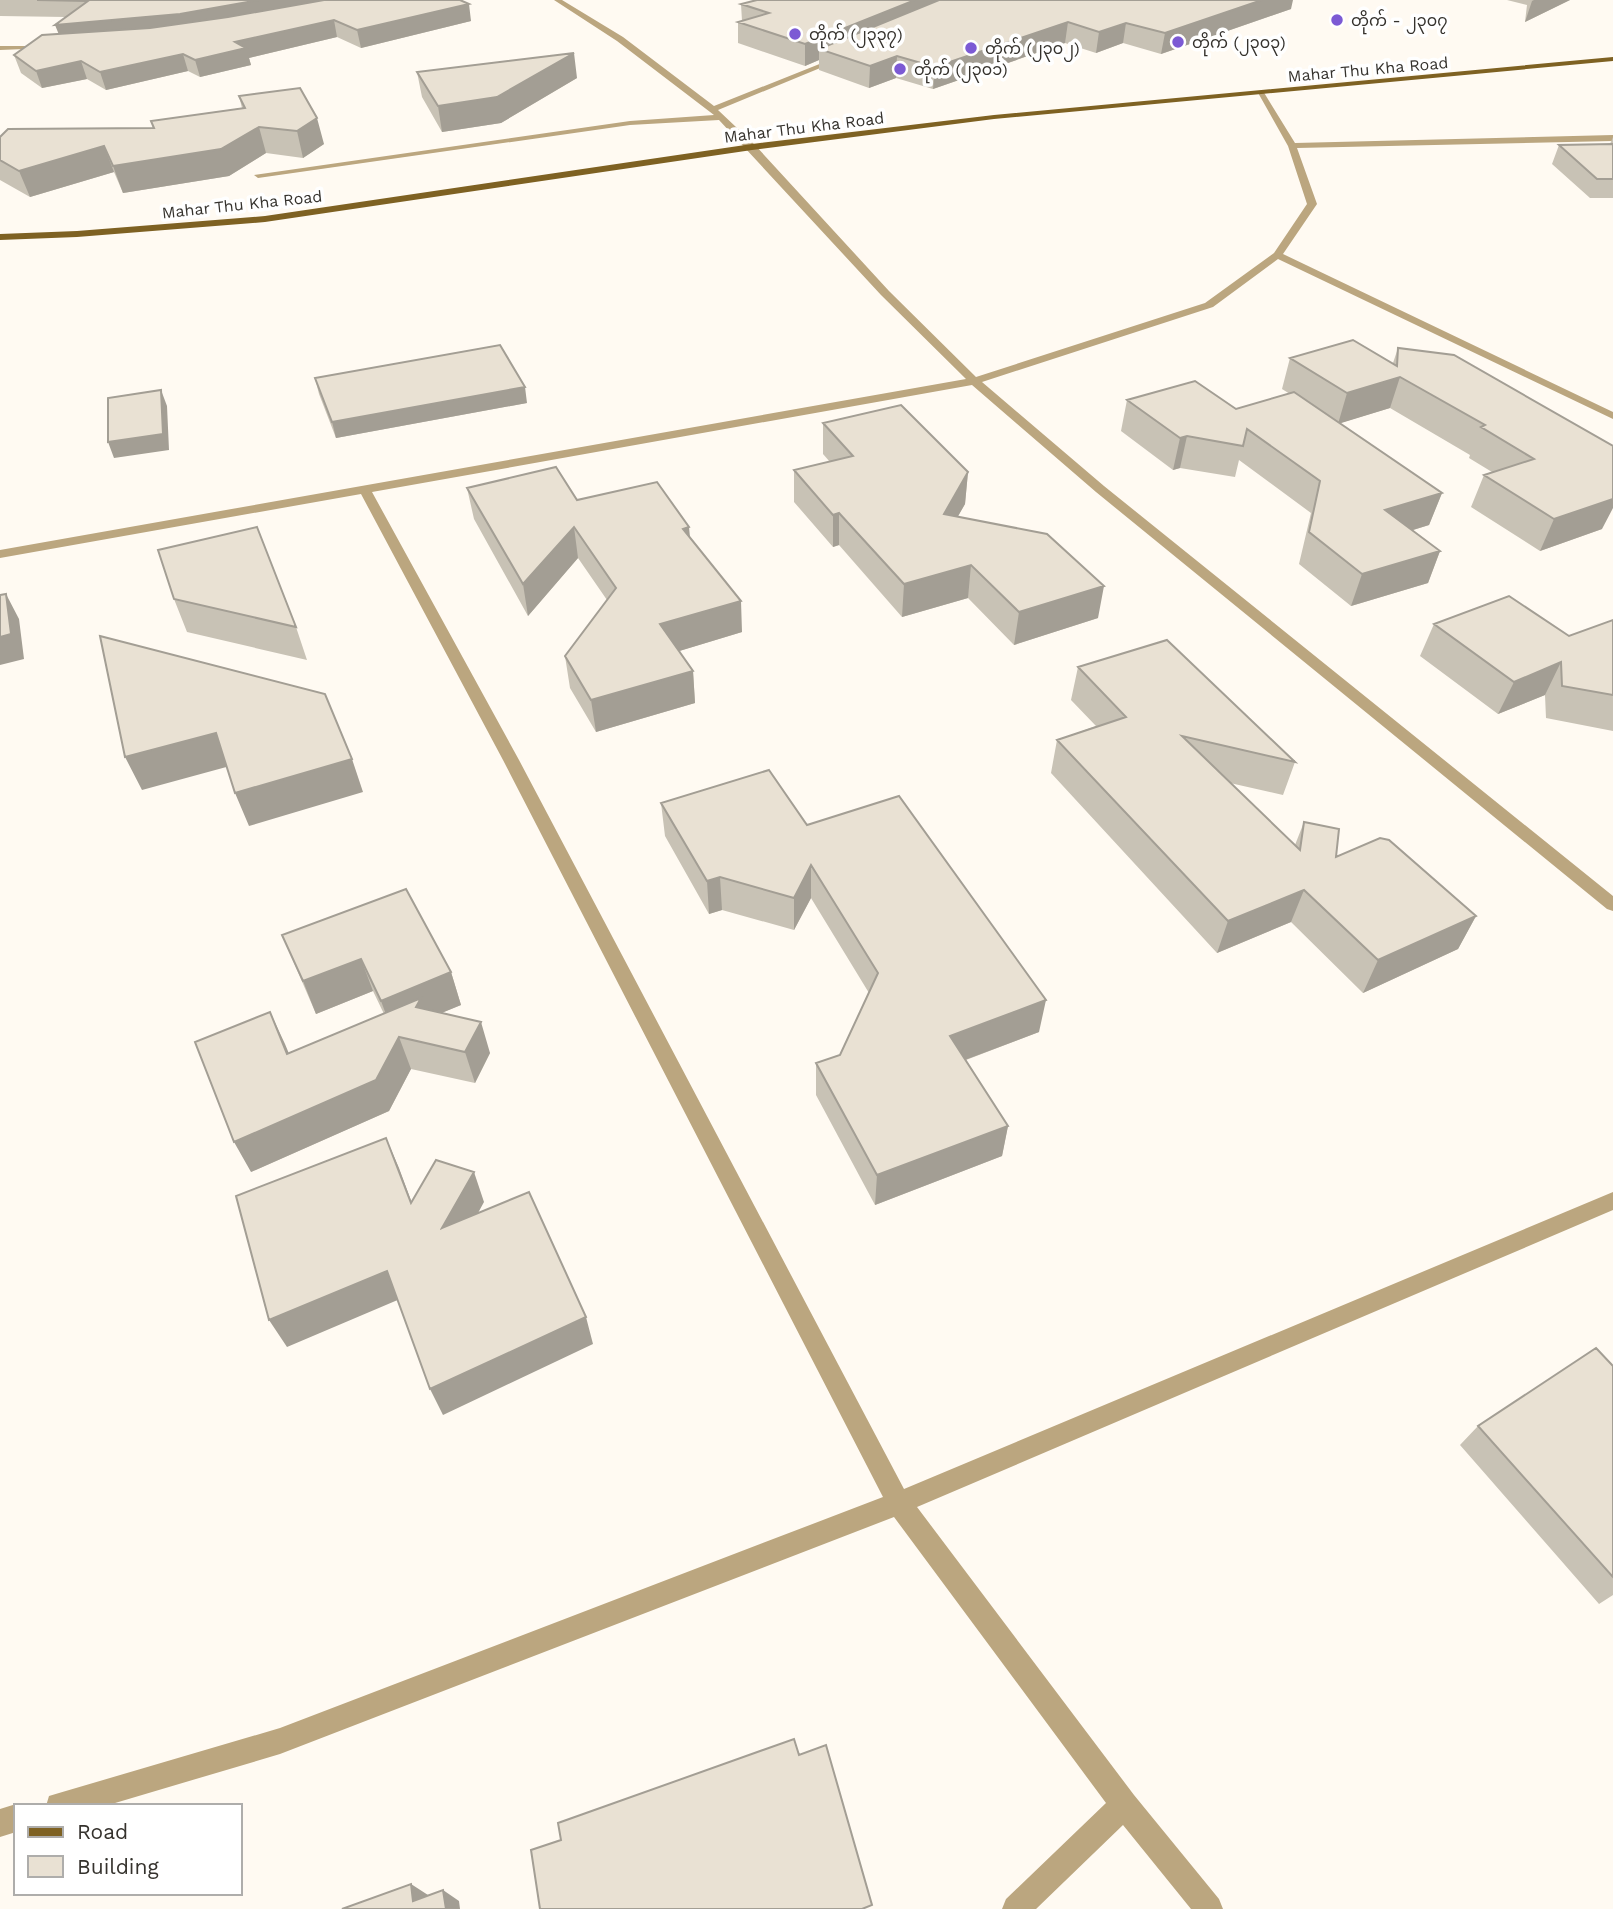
<svg xmlns="http://www.w3.org/2000/svg" width="1613" height="1909" font-family="'Work Sans','Noto Sans Myanmar',sans-serif">
  <style>
    .lines { fill: none; stroke-linecap: round; stroke-linejoin: round }
    .minor { fill: #bba67f; fill-rule: evenodd }
    .major { fill: #7e6122; fill-rule: evenodd }
    .wall { fill: #c8c2b5 }
    .shaded-wall { fill: #a39e94 }
    .building { fill: #e9e1d3; stroke: #a39e94; stroke-width: 2 }
    .poi-dot { fill: #7c5ad4; stroke: #fff; stroke-width: 2.5 }
    .labels { text-anchor: middle; stroke-width: 7; stroke-linejoin: round; paint-order: stroke }
    .far-poi-label { font-size: 16px; fill: #35322d; stroke: #fff; text-anchor: start }
    .far-street-label { font-size: 16px; fill: #35322d; stroke: #fff }
  </style>
  <rect width="100%" height="100%" fill="#fffaf2"/>
  <g class="lines">
    <path class="minor" d="M554 0H562L623 37 714 106 842 55V59L718 110 755 145 889 291 976 377 1205 303 1274 253 1307 204 1288 146 1257 91H1263L1295 143 1613 135V141L1297 148 1317 204 1283 254 1613 412V419L1278 259 1213 307 982 382 1104 486 1613 896V911L1607 909 1096 492 972 385 372 492 519 760 904 1489 1613 1192V1210L917 1507 1134 1795 1219 1899 1223 1909H1191L1123 1825 1036 1909H1002L1006 1899 1106 1803 894 1517 280 1754 105 1806H46L49 1796 59 1793 280 1728 883 1497 503 760 361 494 0 558V550L966 379 881 295 719 120 630 125 258 178 254 175 630 121 714 115 617 41Z
      M0 46H45L49 48 0 50Z
      M16 1804 19 1806H16V1832L0 1837V1809Z"/>
    <path class="major" d="M1613 57V61L994 119 752 150 265 222 77 237 0 240V234L77 231 265 216 752 144 994 115Z"/>
  </g>
  <path class="wall" d="M0 0H460L471 21 361 48 337 37 249 58 251 65 200 77 188 71 106 90 87 79 42 88 21 73 14 55 59 34 66 17 0 16Z
    M1507 0H1570L1525 22 1527 5Z
    M741 4 1291 9 1161 54 1123 43 1096 53 1065 43 933 89 896 78 869 88 819 70V60L805 66 738 43V22L742 21Z
    M417 72 577 78 501 123 442 132 422 97Z
    M239 96 324 144 303 158 266 153 229 176 123 193 114 172 30 197 0 180V137L153 128 151 121 242 108Z
    M1613 137V198H1590L1552 164 1559 145 1610 144Z
    M1398 348 1454 355 1602 529 1540 551 1471 507 1484 475 1492 472 1469 458 1470 455 1390 408 1340 423 1442 493 1429 525 1413 530 1440 551 1428 583 1351 606 1299 564 1311 513 1239 460 1235 477 1180 468 1173 470 1121 431 1127 400 1236 409 1290 394 1282 389 1290 358 1393 363Z
    M315 378 527 403 336 438 319 394Z
    M823 423 968 472 965 504 958 516 1098 618 1014 645 968 598 902 617 839 545 833 547 794 502V470L830 462 823 454Z
    M467 488 577 500 690 538 742 632 679 651 693 671 695 703 596 732 570 688 565 656 607 600 578 558 528 616 474 519Z
    M174 599 296 627 307 660 187 632Z
    M1613 620V731L1546 718 1545 695 1498 714 1420 656 1434 624 1569 636Z
    M1078 667 1295 762 1283 795 1230 783 1295 845 1304 822 1336 857 1476 916 1458 949 1363 993 1291 922 1217 953 1051 773 1057 740 1096 726 1071 700Z
    M661 803 807 825 1039 1032 966 1060 1008 1126 1002 1156 875 1205 816 1095V1063L840 1055 869 993 811 898 794 930 722 910 709 914 665 836Z
    M282 935 451 972 461 1005 441 1013 490 1053 475 1083 411 1069 389 1111 251 1172 289 1053 384 1014 373 991 316 1014Z
    M1613 1366V1595L1599 1604 1460 1445 1478 1426Z"/>
  <path class="shaded-wall" d="M259 0H354L62 42 55 25Z
    M915 0H963L819 49V60L805 66V44Z
    M1262 0H1293L1291 9 1161 54 1165 33Z
    M1534 0H1570L1525 22 1532 1Z
    M469 4 471 21 361 48 357 30Z
    M334 20 337 37 249 58 251 65 200 77 195 60 235 42Z
    M1068 22 1065 43 933 89 935 67Z
    M1126 23 1123 43 1096 53 1099 32Z
    M574 53 577 78 501 123 442 132 438 106Z
    M183 54 188 71 106 90 100 72Z
    M897 56 896 78 869 88 870 66Z
    M81 61 87 79 42 88 36 71Z
    M317 118 324 144 303 158 297 131Z
    M259 127 266 153 229 176 123 193 113 166Z
    M104 146 114 172 30 197 19 171Z
    M1400 377 1390 408 1338 424 1347 393Z
    M525 387 527 403 336 438 332 422Z
    M161 390 167 406 169 450 114 458 108 442Z
    M1187 436 1180 468 1173 470 1180 438Z
    M968 472 965 504 941 546 944 514Z
    M1442 493 1429 525 1374 542 1385 510Z
    M1613 499V508L1602 529 1540 551 1554 519Z
    M839 513V545L833 547V515Z
    M574 527 578 558 528 616 523 584Z
    M689 527 692 559 683 529Z
    M1440 551 1428 583 1351 606 1362 574Z
    M971 565 968 598 902 617 904 584Z
    M1104 586 1098 618 1014 645 1019 612Z
    M6 594 19 619 24 659 0 665V637Z
    M741 601 742 632 663 656 660 624Z
    M1561 662 1545 695 1498 714 1514 682Z
    M693 671 695 703 596 732 591 700Z
    M216 733 230 766 142 790 125 757Z
    M352 759 363 792 249 826 235 793Z
    M811 865V898L794 930V898Z
    M720 877 722 910 709 914 707 881Z
    M1304 890 1291 922 1217 953 1228 921Z
    M1476 916 1458 949 1363 993 1378 960Z
    M361 959 373 991 316 1014 303 981Z
    M451 972 461 1005 393 1033 381 1001Z
    M1046 1000 1039 1032 946 1067 950 1036Z
    M270 1012 285 1044 302 1085 287 1054Z
    M481 1022 490 1053 475 1083 465 1052Z
    M399 1037 411 1069 389 1111 251 1172 234 1142Z
    M1008 1126 1002 1156 875 1205 877 1175Z
    M386 1138 399 1168 423 1233 411 1203Z
    M474 1172 484 1202 454 1257 442 1228Z
    M387 1271 400 1299 287 1347 269 1320Z
    M586 1317 593 1344 443 1415 430 1389Z
    M411 1884 428 1895 429 1909 413 1901Z
    M443 1890 459 1901 460 1909H446Z"/>
  <path class="building" d="M37 0H259L180 14 55 25 88 1Z
    M324 0H460L469 4 357 30 334 20 235 42 246 48 195 60 183 54 100 72 81 61 36 71 14 55 42 35 150 28 228 17Z
    M757 0H915L805 44 738 22 769 13 741 4Z
    M939 0H1262L1165 33 1126 23 1099 32 1068 22 935 67 897 56 870 66 819 49Z
    M574 53 497 97 438 106 417 72Z
    M300 88 317 118 297 131 259 127 221 149 113 166 104 146 19 171 0 160V137L8 129 154 128 151 121 245 108 239 96Z
    M1613 144V179H1597L1559 145Z
    M1353 340 1397 366 1398 348 1454 355 1613 446V499L1554 519 1484 475 1534 459 1481 427 1485 425 1400 377 1347 393 1290 358Z
    M500 345 525 387 332 422 315 378Z
    M1195 381 1236 409 1294 392 1442 493 1385 510 1440 551 1362 574 1309 532 1320 481 1247 429 1243 446 1187 436 1180 438 1127 400Z
    M161 390 163 434 108 442V398Z
    M901 405 968 472 944 514 1047 534 1104 586 1019 612 971 565 904 584 839 513 833 515 794 470 853 456 823 423Z
    M556 467 577 500 657 482 689 527 683 529 741 601 660 624 693 671 591 700 565 656 616 588 574 527 523 584 467 488Z
    M257 527 296 627 174 599 158 550Z
    M6 594 11 634 0 637V595Z
    M1509 596 1569 636 1613 620V695L1562 686 1561 662 1514 682 1434 624Z
    M100 636 325 694 352 759 235 793 216 733 125 757Z
    M1167 640 1295 762 1182 736 1300 850 1304 822 1339 829 1336 857 1380 838 1389 840 1476 916 1378 960 1304 890 1228 921 1057 740 1126 717 1078 667Z
    M769 770 807 825 899 796 1046 1000 950 1036 1008 1126 877 1175 816 1063 840 1055 878 973 811 865 794 898 720 877 707 881 661 803Z
    M406 889 451 972 381 1001 361 959 303 981 282 935Z
    M421 998 416 1007 481 1022 465 1052 399 1037 376 1080 234 1142 195 1042 270 1012 287 1054Z
    M386 1138 411 1203 436 1160 474 1172 442 1228 529 1192 586 1317 430 1389 387 1271 269 1320 236 1196Z
    M1596 1348 1613 1366V1577L1478 1426Z
    M794 1739 799 1755 826 1745 872 1905 862 1909H540L531 1850 561 1840 558 1823Z
    M411 1884 413 1901 443 1890 446 1909H342Z"/>
  <g class="poi-dot">
    <circle cx="1337" cy="20" r="7"/>
    <circle cx="795" cy="34" r="7"/>
    <circle cx="1178" cy="42" r="7"/>
    <circle cx="971" cy="48" r="7"/>
    <circle cx="900" cy="69" r="7"/>
  </g>
  <g class="labels">
    <g class="far-poi-label">
      <text x="1351" y="26">တိုက် - ၂၃၀၇</text>
      <text x="809" y="40">တိုက် (၂၃၃၇)</text>
      <text x="1192" y="48">တိုက် (၂၃၀၃)</text>
      <text x="985" y="54">တိုက် (၂၃၀၂)</text>
      <text x="914" y="75">တိုက် (၂၃၀၁)</text>
    </g>
    <g class="far-street-label">
      <text transform="translate(1368 69) rotate(-5)" y="6">Mahar Thu Kha Road</text>
      <text transform="translate(804 127) rotate(-7)" y="6">Mahar Thu Kha Road</text>
      <text transform="translate(242 204) rotate(-6)" y="6">Mahar Thu Kha Road</text>
    </g>
  </g>
  <rect x="14" y="1804" width="228" height="91" fill="#ffffff" stroke="#aeadab" stroke-width="2"/>
  <rect x="28" y="1827" width="35" height="10" fill="#7e6122" stroke="#aeadab" stroke-width="2"/>
  <text x="77" y="1839" font-size="21" fill="#35322d">Road</text>
  <rect x="28" y="1856" width="35" height="21" fill="#e9e1d3" stroke="#aeadab" stroke-width="2"/>
  <text x="77" y="1874" font-size="21" fill="#35322d">Building</text>
</svg>
